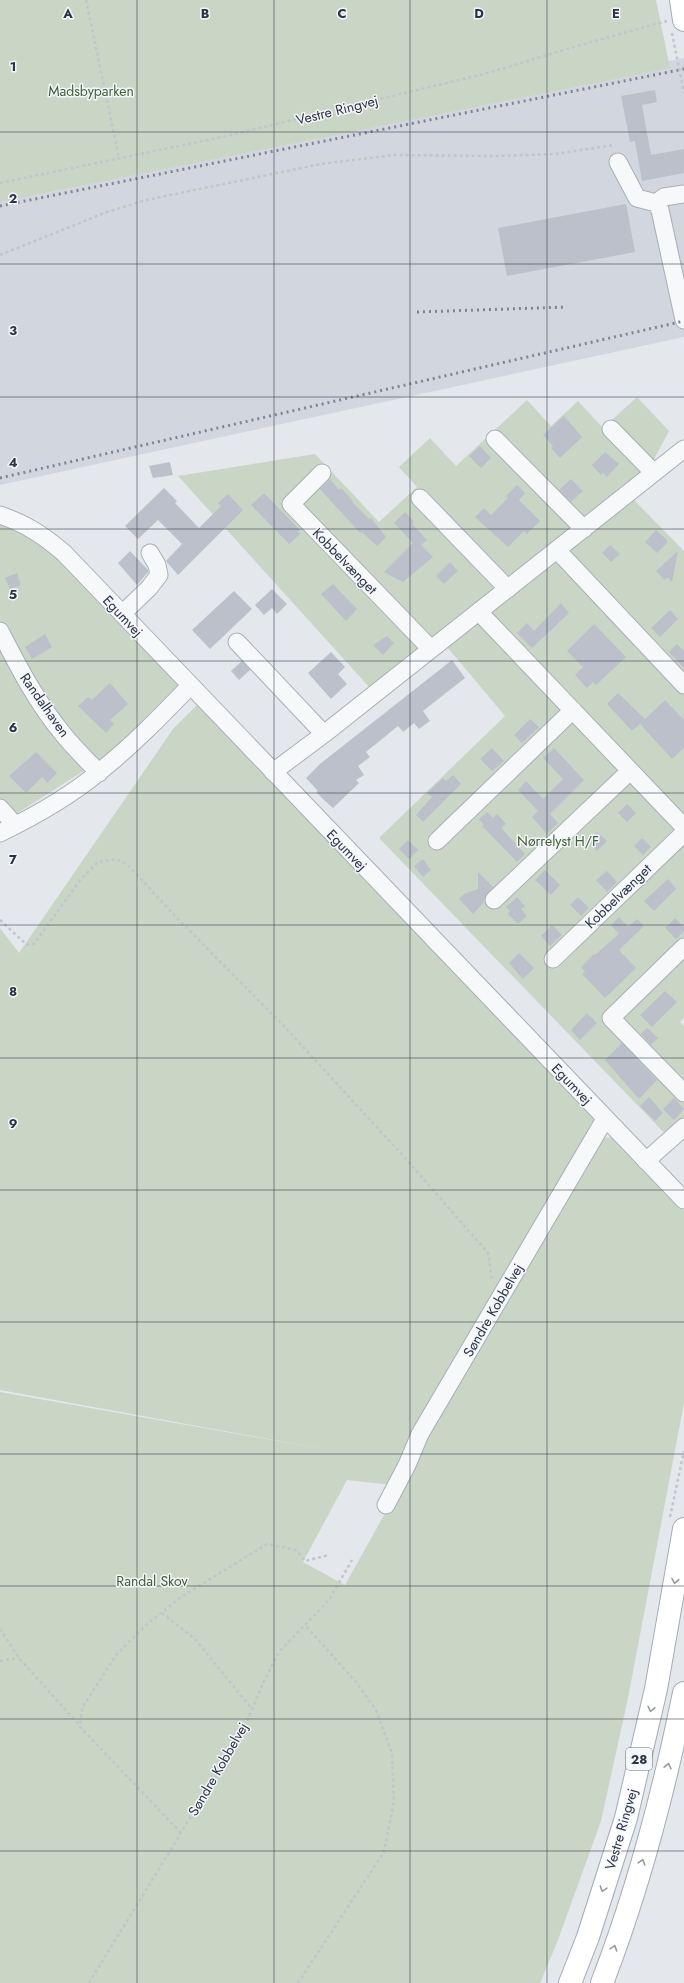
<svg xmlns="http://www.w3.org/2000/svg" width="684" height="1983" font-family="Jost,sans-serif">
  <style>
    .built { fill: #d2d6de }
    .green { fill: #c9d6c5 }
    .building { fill: #bbc0ca }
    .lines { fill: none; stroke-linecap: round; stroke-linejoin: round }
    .minor-casing { stroke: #a9aeb7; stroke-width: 19 }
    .major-casing { stroke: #a3abb8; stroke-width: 24 }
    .path { stroke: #c2c5cb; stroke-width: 2.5; stroke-dasharray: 3 3; stroke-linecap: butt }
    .minor { stroke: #f7f8fa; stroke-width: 17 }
    .major { stroke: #fff; stroke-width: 22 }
    .rail { stroke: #7d8696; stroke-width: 3; stroke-dasharray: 2 4; stroke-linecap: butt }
    .path-bridge { stroke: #c2c5cb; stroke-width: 2.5; stroke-dasharray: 3 3; stroke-linecap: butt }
    .oneway { stroke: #959aa2 }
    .grid { fill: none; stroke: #2b3445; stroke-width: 1; stroke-opacity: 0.55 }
    .labels { text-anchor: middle; stroke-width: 3; stroke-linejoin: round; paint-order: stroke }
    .shield { fill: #f4f6f9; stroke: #676e7b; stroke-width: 1 }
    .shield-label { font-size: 13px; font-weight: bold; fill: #2b3445 }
    .park-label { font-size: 14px; fill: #3f6138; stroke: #f4f6f9 }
    .street-label { font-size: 14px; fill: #2b3445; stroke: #f4f6f9 }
    .grid-label { font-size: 13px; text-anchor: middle; font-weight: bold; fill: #2b3445; stroke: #f4f6f9; stroke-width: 3; stroke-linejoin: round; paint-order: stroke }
  </style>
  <rect width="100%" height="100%" fill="#e4e7ec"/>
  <path class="built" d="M684 58V337L0 485V200L41 194Z"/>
  <path class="green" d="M0 0H656L670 68 0 202Z
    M637 397 669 431 633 499 684 551V1018L680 1022 684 1026V1137L676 1145 379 838 505 716 448 648 380 699 178 476 315 454 379 522 417 487 399 467 430 438 456 466 527 400 551 426 578 401 603 428Z
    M0 524 31 538 62 563 181 686 131 741 0 824Z
    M198 704 596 1121 392 1485 347 1480 303 1562 345 1585 412 1465 600 1139 612 1137 684 1211V1403L628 1698 601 1821 558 1940 540 1983H0V1392L329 1450 0 1390V928L19 953 173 729Z"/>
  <path class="building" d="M655 90 657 102 642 105 651 155 684 149V173L642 181 635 141 630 142 621 96Z
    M626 204 635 252 507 276 498 228Z
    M564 416 582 437 560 458 551 448 553 446 543 435Z
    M480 446 491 458 481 468 469 456Z
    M605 452 619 464 607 477 603 473 601 475 592 465Z
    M170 462 173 475 153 478 149 466Z
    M330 479 339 490 341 488 353 501 352 502 369 519 371 518 386 537 377 546 362 532 360 533 320 489Z
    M571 479 583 491 571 502 559 490Z
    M517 485 525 493 519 500 540 521 527 534 524 531 508 547 475 517 484 508 491 515 508 498 506 496Z
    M164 488 177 501 175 503 199 528 221 506 218 503 228 494 243 510 178 575 166 561 182 544 158 520 138 539 125 526Z
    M264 493 300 530 298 532 300 534 289 544 251 505Z
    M405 512 414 522 412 524 427 540 421 545 433 557 403 582 384 572 413 543 394 523Z
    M656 530 667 540V543L657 553 645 542Z
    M610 545 620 554 611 562 602 553Z
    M130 551 148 570V572L137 585 118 563Z
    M678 551 672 582 668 577 664 580 656 571Z
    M450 562 458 571 444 584 436 576Z
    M17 573 21 585 10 589 5 578Z
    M333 584 357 609 346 621 321 594Z
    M272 589 287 604 277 614 272 608 264 615 255 605Z
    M234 591 252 609 210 649 192 630Z
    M561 603 569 613 532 648 517 633 527 623 534 631Z
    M670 610 678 619 660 637 651 628Z
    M594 624 626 657 596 685 593 682 587 688 575 675 583 667 567 651Z
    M45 634 52 647 32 659 25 647Z
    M387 636 394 643 383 655 373 645Z
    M677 644 684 651V668L669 652Z
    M331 652 345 667 338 674 347 684 331 699 308 673Z
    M452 660 465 678 423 711 430 721 419 729 414 723 403 732 398 726 366 752 370 757 358 766 364 775 356 780 359 783 333 808 325 801 316 792 318 791 306 778 320 764Z
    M242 661 250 670 239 680 231 671Z
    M110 683 128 704 110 720 114 724 106 733 78 706 88 697 92 700Z
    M618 693 645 719 632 731 607 704Z
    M665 700 684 720V748L672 759 640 724Z
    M530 719 539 727 522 743 514 735Z
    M492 748 504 761 492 771 480 759Z
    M554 748 584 780 550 814 558 823 547 834 532 817 538 811 518 790 526 781 543 799 563 779 543 758Z
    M36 752 57 773 47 783 42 777 26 793 9 776Z
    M453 775 461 784 423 822 416 815 432 797 427 793 443 778 446 781Z
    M627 804 636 813 627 822 618 813Z
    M487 812 493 818 497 814 506 824 502 828 504 831 525 854 517 862 482 826 484 825 479 819Z
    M597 832 607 841 597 851 588 841Z
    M642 838 651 847 643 855 634 846Z
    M408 840 418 850 409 859 399 849Z
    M423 859 431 870 423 877 414 866Z
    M545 870 560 885 551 895 535 880Z
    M607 871 617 882 607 892 596 880Z
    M478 872 493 887 485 897 484 902 473 914 459 899 464 894 478 889Z
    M668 879 676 889 654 911 644 901Z
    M517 897 525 906 521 909 527 916 518 924 508 914 510 911 506 907Z
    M578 897 589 908 581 916 570 905Z
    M619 917 628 927 637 919 644 926 619 950 636 968 605 998 582 974 585 972 581 967 594 954 595 955 619 934 611 925Z
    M675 918 684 927V931L676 939 665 928Z
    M552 925 562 935 550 946 541 936Z
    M519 953 534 968 523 979 509 963Z
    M665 991 677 1002 652 1027 640 1015Z
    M587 1013 597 1023 580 1040 571 1030Z
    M647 1028 658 1038 651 1045 641 1034Z
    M622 1043 657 1080 639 1099 605 1060Z
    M649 1097 663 1113 655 1121 640 1106Z
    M674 1098 684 1109 674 1120 663 1109Z"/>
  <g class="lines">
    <g class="minor-casing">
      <path id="minor" d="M618 162 637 198 656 203 660 210 684 320
        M656 203 664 197 684 194
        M611 429 654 473
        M495 439 584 529
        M322 473 291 504 431 649
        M420 498 508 589
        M0 515C26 524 43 535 64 553L684 1200
        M557 550 684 685
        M479 612 684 827
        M122 614 149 588 159 575 157 565 150 553
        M0 631C18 666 37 703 63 734 74 748 87 760 99 773
        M237 642 324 734
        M273 772 324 734 684 449
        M0 808 15 825
        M0 833C35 816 69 797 99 772 132 746 161 716 190 686
        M437 841 573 710
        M494 900 630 771
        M684 947 611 1018 684 1093
        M553 959 684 833
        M646 1161 684 1127
        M386 1505 407 1465 420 1434 605 1119"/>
    </g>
    <g class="major-casing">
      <path id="major" d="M681 0 684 20
        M570 1983 588 1937 626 1818 656 1689 684 1529
        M602 1983C638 1890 664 1791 684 1693"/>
    </g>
    <path class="path" d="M86 0 119 158
      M0 183 222 137 488 73 577 46 667 21
      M0 255 107 212 146 200 321 164 394 155 495 156 555 154 614 145
      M0 920 27 945 34 944 81 879 98 862 116 859 128 865 175 916 281 1023 407 1160 488 1253 492 1280
      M670 1517 684 1451
      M162 1613 195 1639 252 1709
      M0 1629 19 1658 80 1726
      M0 1661 19 1658
      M181 1833 80 1727 82 1708 117 1654 146 1625 181 1597 267 1544 296 1550 305 1561 329 1555
      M89 1983 241 1735 264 1681 279 1652 329 1600 352 1560
      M298 1983 384 1852 394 1801 392 1753 376 1710 356 1682 305 1625"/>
    <use href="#minor" class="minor"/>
    <use href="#major" class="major"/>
    <path class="rail" d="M0 206 684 69
      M417 312 567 307
      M0 478 684 321"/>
    <path class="path-bridge" d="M672 33 684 93"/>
  </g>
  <defs><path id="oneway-chevron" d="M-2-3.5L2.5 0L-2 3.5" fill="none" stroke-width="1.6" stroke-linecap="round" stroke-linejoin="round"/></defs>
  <g class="oneway">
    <use href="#oneway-chevron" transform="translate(675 1581) rotate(100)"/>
    <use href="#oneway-chevron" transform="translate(651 1709) rotate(103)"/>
    <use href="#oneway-chevron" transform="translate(668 1766) rotate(-77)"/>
    <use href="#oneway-chevron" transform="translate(642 1862) rotate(-73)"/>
    <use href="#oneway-chevron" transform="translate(603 1889) rotate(108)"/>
    <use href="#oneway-chevron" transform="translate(614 1948) rotate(-72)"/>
  </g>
  <path class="grid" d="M137 0V1983M274 0V1983M410 0V1983M547 0V1983M0 132H684M0 264H684M0 397H684M0 529H684M0 661H684M0 793H684M0 925H684M0 1058H684M0 1190H684M0 1322H684M0 1454H684M0 1586H684M0 1719H684M0 1851H684"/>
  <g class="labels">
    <rect class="shield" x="626" y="1748" width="26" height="22" rx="3"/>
    <g class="shield-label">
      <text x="639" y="1764">28</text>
    </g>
    <g class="park-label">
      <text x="91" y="96">Madsbyparken</text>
      <text x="558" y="846">Nørrelyst H/F</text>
      <text x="152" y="1586">Randal Skov</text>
    </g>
    <g class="street-label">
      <text transform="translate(337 110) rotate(-14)" y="5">Vestre Ringvej</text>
      <text transform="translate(345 561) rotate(46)" y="5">Kobbelvænget</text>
      <text transform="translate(123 616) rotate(47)" y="5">Egumvej</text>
      <text transform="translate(45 705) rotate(55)" y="5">Randalhaven</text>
      <text transform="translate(347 850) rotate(46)" y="5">Egumvej</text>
      <text transform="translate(618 896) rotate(-44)" y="5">Kobbelvænget</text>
      <text transform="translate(572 1084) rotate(46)" y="5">Egumvej</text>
      <text transform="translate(493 1310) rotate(-60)" y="5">Søndre Kobbelvej</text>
      <text transform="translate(218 1769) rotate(-60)" y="5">Søndre Kobbelvej</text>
      <text transform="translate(621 1829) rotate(-74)" y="5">Vestre Ringvej</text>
    </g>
  </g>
  <g class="grid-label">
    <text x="68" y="18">A</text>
    <text x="205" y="18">B</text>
    <text x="342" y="18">C</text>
    <text x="479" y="18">D</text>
    <text x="616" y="18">E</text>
    <text x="13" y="71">1</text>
    <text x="13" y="203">2</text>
    <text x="13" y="335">3</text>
    <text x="13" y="467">4</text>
    <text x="13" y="599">5</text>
    <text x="13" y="732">6</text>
    <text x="13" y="864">7</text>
    <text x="13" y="996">8</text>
    <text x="13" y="1128">9</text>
  </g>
</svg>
